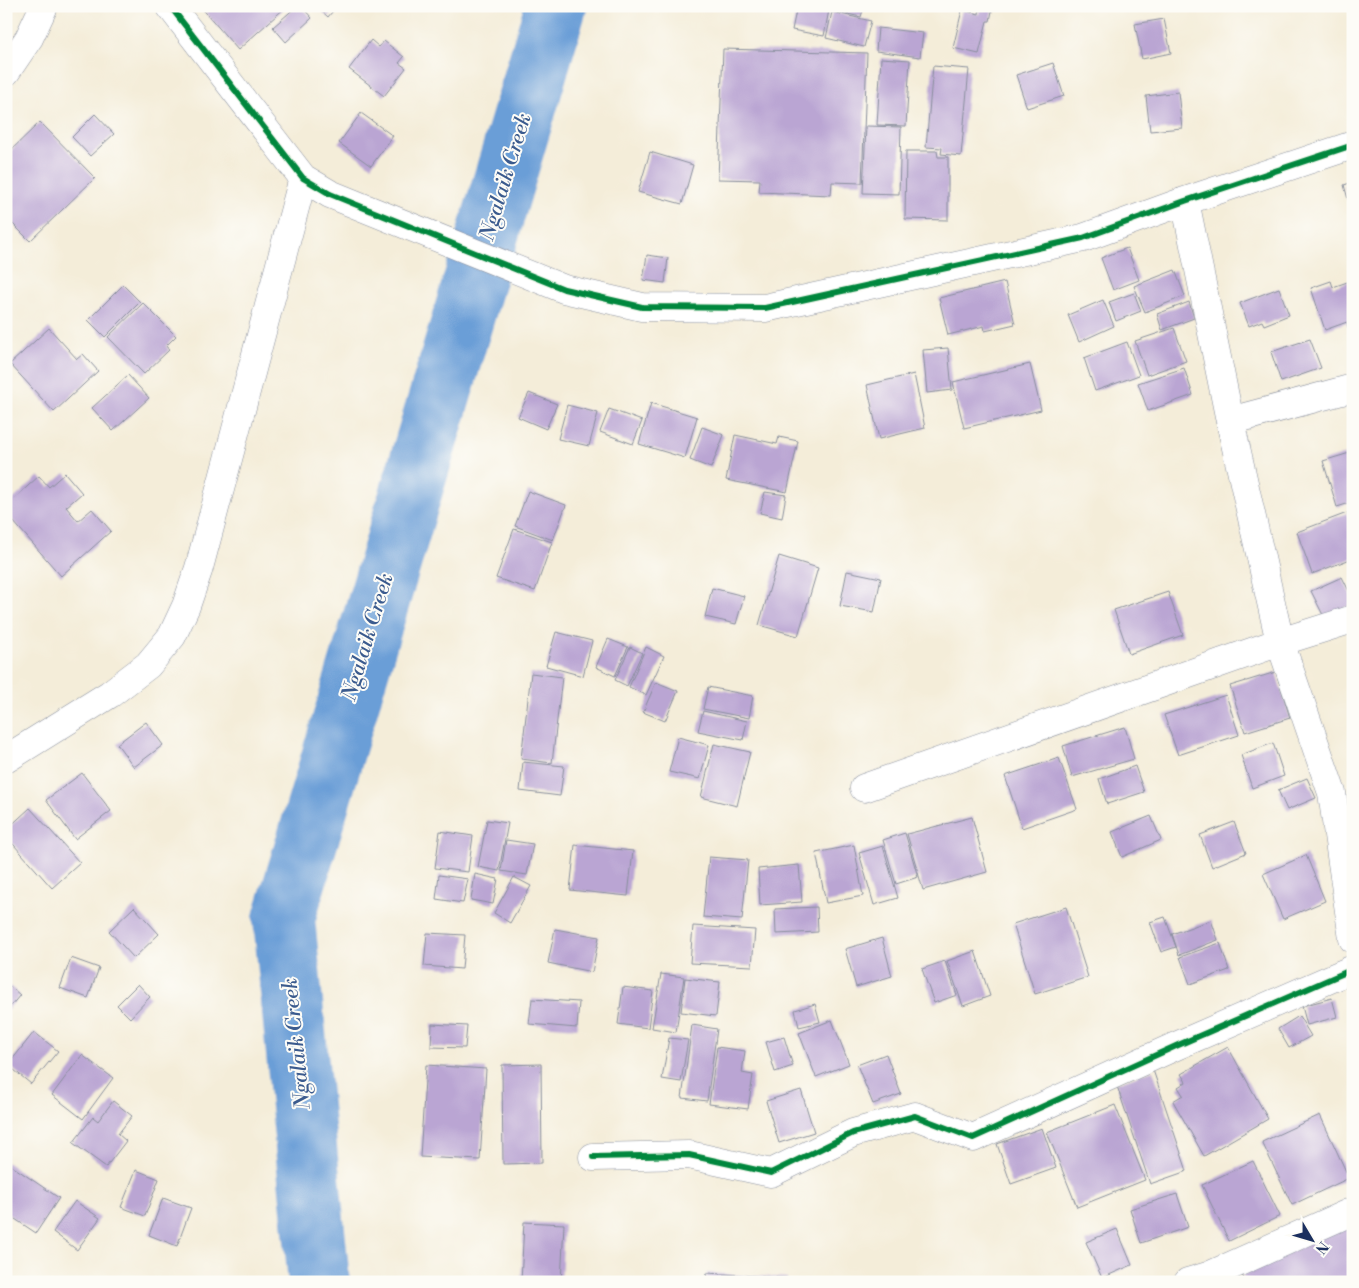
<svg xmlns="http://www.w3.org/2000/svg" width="1359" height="1288" font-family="'Libre Bodoni',serif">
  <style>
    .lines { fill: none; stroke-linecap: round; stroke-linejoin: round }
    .river { stroke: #6b9ed7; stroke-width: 62 }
    .building { fill: #baa5d3 }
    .minor-casing { stroke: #888e9c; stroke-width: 29 }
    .minor { stroke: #fff; stroke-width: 28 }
    .cycleway-casing { stroke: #fdfcf7; stroke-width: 9 }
    .cycleway { stroke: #00873e; stroke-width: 6 }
    .labels { text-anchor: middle; stroke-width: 4; stroke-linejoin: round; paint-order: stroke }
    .water-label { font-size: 21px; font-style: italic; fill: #3b5b8e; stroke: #fdfcf7 }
  </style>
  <rect width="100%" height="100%" fill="#fdfcf7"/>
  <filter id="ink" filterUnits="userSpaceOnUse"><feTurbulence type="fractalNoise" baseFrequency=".02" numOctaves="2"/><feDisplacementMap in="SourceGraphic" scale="10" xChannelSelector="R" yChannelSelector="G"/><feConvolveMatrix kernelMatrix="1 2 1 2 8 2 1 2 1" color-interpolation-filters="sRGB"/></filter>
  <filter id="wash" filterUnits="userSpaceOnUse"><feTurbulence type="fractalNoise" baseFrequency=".0096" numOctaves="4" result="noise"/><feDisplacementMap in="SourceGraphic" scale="20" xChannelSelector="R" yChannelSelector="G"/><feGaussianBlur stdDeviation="1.12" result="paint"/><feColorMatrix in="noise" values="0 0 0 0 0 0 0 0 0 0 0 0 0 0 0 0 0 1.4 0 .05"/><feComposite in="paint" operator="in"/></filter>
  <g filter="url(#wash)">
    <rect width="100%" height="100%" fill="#f4edd9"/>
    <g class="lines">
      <path class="river" d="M319 1282 284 919 556 6"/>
    </g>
    <g id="blocks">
      <path class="building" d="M200 6H287L238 50Z
        M297 6H301L312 18 286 42 273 27Z
        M316 6H337L328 17Z
        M797 6H813L829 10 824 36 792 30Z
        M835 6H864L861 17 834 11Z
        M980 6H993L990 21H987L979 54 953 48 962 10 979 14Z
        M832 12 871 21 864 47 826 38Z
        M1164 19 1171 53 1142 59 1135 24Z
        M878 28 923 33 920 57 876 51Z
        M371 40 379 47 384 41 404 57 399 63 406 68 384 96 349 69Z
        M723 49 867 53 862 183 832 182 831 195 759 192 760 180 718 179Z
        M881 58 910 60 906 126 877 125Z
        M1053 63 1064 96 1027 108 1016 75Z
        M933 66 969 69 961 156 941 154 942 148 926 147Z
        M1178 92 1182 128 1150 131 1146 96Z
        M361 113 393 136 371 166 339 143Z
        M95 114 114 134 90 156 72 137Z
        M40 122 95 178 30 241 12 223 6 228V155Z
        M866 126 901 127 899 194 863 193Z
        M906 151H937L938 157H948V220L905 219Z
        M650 152 693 165 682 204 638 192Z
        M1353 182V213H1352L1344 185Z
        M1127 248 1139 280 1113 290 1101 258Z
        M647 255 668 258 665 283 643 280Z
        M1175 270 1185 296 1145 312 1134 286Z
        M1353 280V325L1348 327 1347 322 1325 330 1311 288 1331 281 1333 287Z
        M1005 282 1015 324 985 331 984 326 948 335 939 298Z
        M123 285 140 302 105 337 88 320Z
        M1279 288 1289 315 1264 325 1262 321 1249 326 1240 303Z
        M1134 293 1141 311 1116 321 1109 302Z
        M1103 300 1114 326 1079 342 1068 315Z
        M1189 302 1194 318 1162 330 1157 314Z
        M143 303 176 336 166 346 169 350 144 374 108 337Z
        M49 328 77 359 83 354 98 371 54 412 10 364Z
        M1174 328 1186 361 1147 375 1135 341Z
        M1310 339 1321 368 1281 382 1271 352Z
        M1127 342 1139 375 1095 391 1084 358Z
        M948 348 952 390 927 393 923 350Z
        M1030 364 1041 410 964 428 953 382Z
        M1184 368 1193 395 1148 411 1138 383Z
        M914 374 925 428 879 439 867 385Z
        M128 375 149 398 113 431 92 408Z
        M529 393 557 404 546 429 518 417Z
        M651 403 697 417 685 458 639 444Z
        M567 405 598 413 589 446 558 439Z
        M609 409 642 421 633 444 600 432Z
        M702 427 724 435 711 468 690 460Z
        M735 435 777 444 779 437 798 441 787 492 726 480Z
        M1353 452V502L1337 507 1323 461Z
        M65 473 82 493 66 507 78 521 92 509 111 531 61 576 6 513V506L39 476 49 487Z
        M528 491 566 505 553 540 515 526Z
        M765 492 786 495 782 518 760 513Z
        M1347 513 1353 528V558L1312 574 1297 532Z
        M514 529 552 542 535 591 496 578Z
        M779 556 818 568 798 636 759 625Z
        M847 571 881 578 874 612 840 606Z
        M1342 577 1353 599V604L1324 617 1311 591Z
        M712 588 744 596 736 624 705 617Z
        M1168 592 1183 635 1129 654 1114 610Z
        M556 632 592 641 583 676 546 666Z
        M608 639 628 647 615 676 596 667Z
        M630 647 642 653 627 686 615 680Z
        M646 647 664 656 646 695 629 687Z
        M1276 672 1290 718 1245 732 1230 686Z
        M531 673 562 677 552 763 521 759Z
        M656 682 678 691 665 721 643 712Z
        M708 687 753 696 749 718 703 709Z
        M1226 695 1239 735 1178 755 1164 715Z
        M703 711 747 721 743 740 698 731Z
        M146 722 163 745 134 767 117 744Z
        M1125 727 1134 759 1072 777 1063 746Z
        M678 737 709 745 700 779 669 772Z
        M1273 743 1284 776 1252 788 1241 755Z
        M714 744 750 752 737 806 701 797Z
        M1059 758 1077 809 1022 828 1005 776Z
        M523 762 564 766 560 796 520 791Z
        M1135 766 1144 792 1107 804 1099 779Z
        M82 773 111 811 75 839 46 800Z
        M1307 778 1316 798 1287 810 1278 790Z
        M30 808 80 863 52 888 6 836V830Z
        M1151 816 1161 840 1122 857 1112 832Z
        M972 817 987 872 923 890 907 834Z
        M487 820 508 823 499 871 478 867Z
        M1234 822 1246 853 1212 867 1200 835Z
        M440 831 473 836 468 872 435 868Z
        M905 833 918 877 896 884 883 840Z
        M506 840 533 844 527 875 501 871Z
        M575 845 633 851 628 896 570 890Z
        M854 845 863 896 826 903 816 853Z
        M883 846 898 898 874 905 859 853Z
        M1306 855 1325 901 1283 919 1263 874Z
        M709 857 748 860 742 920 703 917Z
        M799 865 802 902 760 905 758 869Z
        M475 874 498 879 493 904 471 900Z
        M439 875 468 879 463 903 436 899Z
        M514 877 531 886 510 923 494 913Z
        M134 907 159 934 134 958 109 931Z
        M817 907 818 932 776 934 775 909Z
        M1066 907 1088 977 1035 994 1013 924Z
        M1165 917 1176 947 1161 952 1150 922Z
        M1211 920 1218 940 1179 955 1172 934Z
        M693 926 755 930 752 966 690 963Z
        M555 929 599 937 592 972 548 963Z
        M427 933 465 935 462 969 424 966Z
        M882 938 892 976 856 987 845 949Z
        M1220 943 1229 970 1190 984 1180 957Z
        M975 951 990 996 963 1006 947 961Z
        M71 958 99 968 88 998 60 988Z
        M945 961 957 995 934 1003 922 969Z
        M661 974 684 977 676 1032 652 1028Z
        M685 978 720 982 716 1016 681 1012Z
        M6 983 20 995 6 1012Z
        M138 984 150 997 130 1018 117 1005Z
        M623 987 653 991 648 1028 618 1024Z
        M1332 998 1337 1017 1307 1025 1302 1006Z
        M532 999 579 1002 577 1028 529 1024Z
        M815 1004 820 1022 799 1027 795 1010Z
        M1299 1016 1311 1036 1289 1048 1278 1029Z
        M832 1020 849 1064 816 1077 799 1033Z
        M432 1024 467 1026 465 1048 431 1047Z
        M692 1025 717 1029 707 1101 682 1098Z
        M34 1032 58 1051 31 1084 8 1065Z
        M784 1037 793 1066 775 1072 766 1042Z
        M669 1038 688 1040 681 1082 662 1079Z
        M717 1047 745 1051 742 1073 753 1075 748 1109 709 1104Z
        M1228 1047 1268 1119 1204 1156 1173 1101 1183 1095 1178 1087 1186 1082 1181 1074Z
        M886 1054 901 1094 873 1104 857 1065Z
        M82 1055 113 1078 83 1119 52 1095Z
        M541 1064 542 1163 503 1164 502 1065Z
        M426 1065 486 1069 480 1160 420 1157Z
        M1153 1070 1187 1171 1150 1184 1116 1083Z
        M801 1090 814 1132 779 1143 766 1101Z
        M113 1101 132 1116 118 1134 126 1141 106 1167 73 1143 93 1117 98 1121Z
        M1115 1105 1145 1180 1077 1207 1047 1132Z
        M1320 1115 1349 1178 1292 1205 1262 1142Z
        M1042 1128 1056 1168 1011 1184 997 1144Z
        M1253 1161 1280 1216 1229 1241 1202 1185Z
        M6 1162 59 1198 36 1233 6 1213Z
        M136 1170 159 1179 145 1216 121 1207Z
        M1177 1194 1188 1227 1141 1243 1130 1209Z
        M163 1198 191 1208 177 1246 149 1235Z
        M75 1201 100 1218 77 1250 53 1232Z
        M1353 1221V1282H1246L1242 1275Z
        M524 1222 564 1224 561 1282H521Z
        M1117 1229 1132 1265 1102 1278 1086 1242Z
        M707 1273 787 1278V1282H706Z"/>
    </g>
  </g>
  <g filter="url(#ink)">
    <use href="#blocks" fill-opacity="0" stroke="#888e9c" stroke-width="1"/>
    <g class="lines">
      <g class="minor-casing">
        <path id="minor" d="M170 6 303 178 330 194 564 289 642 307 765 308 1083 238 1185 201 1353 145
          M6 72 29 38 44 6
          M1185 201 1230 421 1280 642 1332 793 1353 939
          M1230 421 1353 388
          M6 759 110 694 148 665 172 636 186 606 199 568 303 178
          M864 788 1280 642 1353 619
          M593 1157 689 1155 771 1173 853 1133 915 1116 973 1138 1176 1046 1353 969
          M1188 1282 1208 1276 1353 1211"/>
      </g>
      <use href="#minor" class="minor"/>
      <g class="cycleway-casing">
        <path id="cycleway" d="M170 6 303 178 330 194 564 289 642 307 765 308 1083 238 1185 201 1353 145
          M593 1157 689 1155 771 1173 853 1133 915 1116 973 1138 1176 1046 1353 969"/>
      </g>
      <use href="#cycleway" class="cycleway"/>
    </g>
  </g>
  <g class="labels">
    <g class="water-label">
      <text transform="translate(505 177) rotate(-73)" y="7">Ngalaik Creek</text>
      <text transform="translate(367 637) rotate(-73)" y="7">Ngalaik Creek</text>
      <text transform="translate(296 1044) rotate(-96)" y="7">Ngalaik Creek</text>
    </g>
  </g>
  <rect width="1359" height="1288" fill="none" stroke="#fdfcf7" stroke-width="25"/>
  <g transform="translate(1312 1240) rotate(128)" stroke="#fdfcf7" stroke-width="4" paint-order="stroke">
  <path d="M0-4L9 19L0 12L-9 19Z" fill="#1b2f5e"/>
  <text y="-8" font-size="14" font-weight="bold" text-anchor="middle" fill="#1b2f5e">N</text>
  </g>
</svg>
